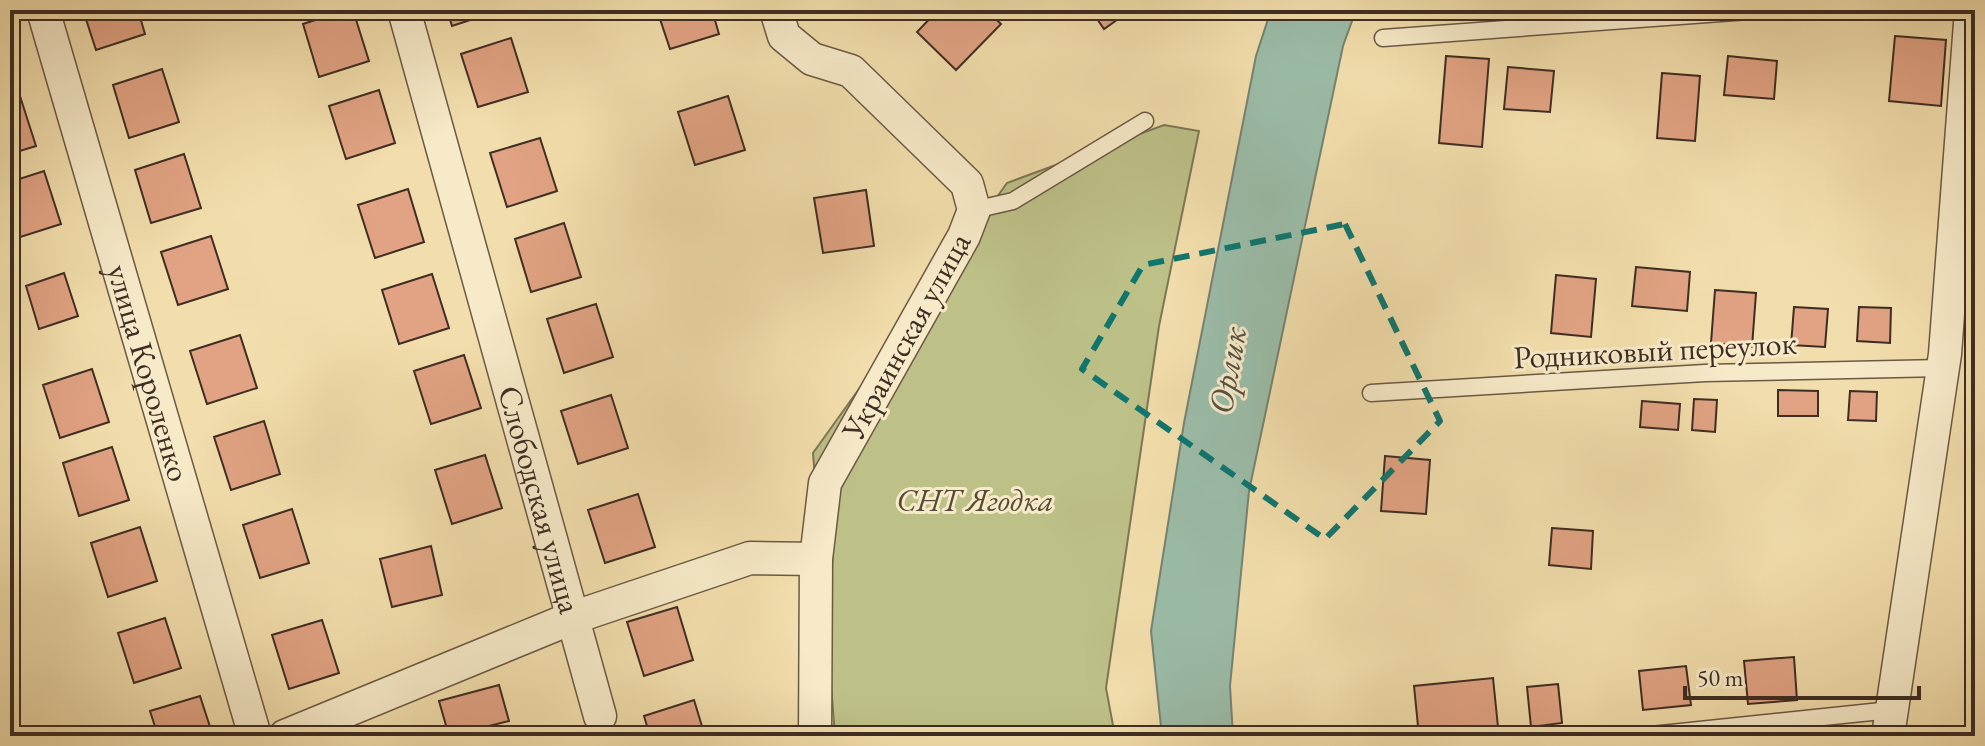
<svg xmlns="http://www.w3.org/2000/svg" width="1985" height="746" font-family="'EB Garamond',serif">
  <style>
    .green { fill: #bdc188; stroke: #7e7756; stroke-width: 2 }
    .water { fill: #9bbca8; stroke: #768373; stroke-width: 2 }
    .building { fill: #e1a383; stroke: #3e2d23; stroke-width: 2 }
    .lines { fill: none; stroke-linecap: round; stroke-linejoin: round }
    .lane-casing { stroke: #6b5945; stroke-width: 19 }
    .street-casing { stroke: #6b5945; stroke-width: 35 }
    .lane { stroke: #f7eac9; stroke-width: 16 }
    .street { stroke: #f7eac9; stroke-width: 32 }
    .marked { fill: none; stroke: #0f766e; stroke-width: 6; stroke-dasharray: 16 10; stroke-linejoin: round }
    .labels { text-anchor: middle; stroke-width: 6; stroke-linejoin: round; paint-order: stroke }
    .street-label { font-size: 32px; fill: #3e2d23; stroke: #f7eac9 }
    .park-label { font-size: 32px; font-style: italic; fill: #574b37; stroke: #f7eac9 }
    .water-label { font-size: 34px; font-style: italic; fill: #555144; stroke: #f7eac9 }
  </style>
  <rect width="100%" height="100%" fill="#f2deac"/>
  <filter id="stains"><feTurbulence type="fractalNoise" baseFrequency=".0025" numOctaves="4"/><feColorMatrix values="0 0 0 0 .2 0 0 0 0 .09 0 0 0 0 .02 0 0 0 .5 -.17"/></filter>
  <radialGradient id="worn" r=".72"><stop offset=".6" stop-color="#630" stop-opacity="0"/><stop offset="1" stop-color="#630" stop-opacity=".3"/></radialGradient>
  <path class="green" d="M1164 125 1199 131 1159 326 1106 688 1115 736H835L813 453 1007 183Z"/>
  <path class="water" d="M1271 10H1356L1343 46 1249 491 1230 686 1233 736H1162L1151 631 1184 423 1256 56Z"/>
  <path class="building" d="M83 10H138L145 34 96 50Z
    M346 10H353L369 61 319 77 303 24Z
    M447 10H501L452 26Z
    M657 10H712L719 34 670 49Z
    M938 10H986L1001 24 956 70 917 32Z
    M1091 10H1131L1104 29Z
    M1425 10H1474V11L1425 14Z
    M1895 36 1946 40 1941 106 1889 101Z
    M511 38 528 92 478 107 461 54Z
    M1446 56 1489 59 1482 147 1439 143Z
    M1728 56 1777 61 1774 99 1724 95Z
    M1508 67 1554 71 1550 112 1504 109Z
    M162 69 179 122 129 138 113 85Z
    M1662 73 1700 76 1695 141 1657 138Z
    M379 90 395 143 346 159 329 106Z
    M19 93 36 146 10 154V96Z
    M728 96 745 150 695 165 678 112Z
    M540 138 557 191 507 207 490 153Z
    M184 154 201 208 151 223 135 170Z
    M44 171 61 224 11 240 10 182Z
    M408 189 424 242 375 258 358 205Z
    M866 190 874 246 823 253 814 198Z
    M564 223 581 277 531 292 515 239Z
    M211 236 228 289 178 305 161 252Z
    M1636 267 1690 272 1687 311 1632 306Z
    M64 273 78 316 39 329 26 286Z
    M432 274 449 328 399 344 382 290Z
    M1556 275 1596 279 1591 337 1551 333Z
    M1715 290 1756 293 1752 347 1711 343Z
    M596 304 613 357 564 373 547 319Z
    M1794 307 1828 309 1825 347 1791 345Z
    M1859 307 1891 308 1890 343 1857 341Z
    M240 335 257 388 207 404 190 351Z
    M464 355 481 408 431 424 414 371Z
    M92 369 109 422 60 438 43 385Z
    M1778 390 1818 391V416H1778Z
    M1850 391 1877 392 1876 421 1848 420Z
    M611 395 628 448 578 464 561 411Z
    M1694 399 1717 400 1715 432 1692 430Z
    M1642 401 1680 404 1678 430 1640 427Z
    M264 421 280 474 231 490 214 437Z
    M112 447 129 500 79 516 63 463Z
    M485 455 502 508 452 524 435 470Z
    M1385 456 1430 460 1426 514 1381 511Z
    M638 494 655 547 605 563 588 510Z
    M292 509 309 563 260 578 243 525Z
    M140 527 157 581 108 597 91 543Z
    M1552 528 1593 531 1591 569 1549 565Z
    M431 546 442 595 392 607 380 559Z
    M677 607 693 660 644 676 627 622Z
    M165 618 181 668 134 683 118 633Z
    M322 620 339 673 289 689 272 635Z
    M1794 657 1797 700 1748 704 1744 661Z
    M1686 666 1691 705 1643 710 1639 671Z
    M1493 678 1498 727 1419 736 1414 686Z
    M1558 684 1562 723 1531 727 1527 687Z
    M499 685 509 721 449 736 439 701Z
    M200 696 213 736H158L150 711Z
    M694 700 705 736H650L644 716Z"/>
  <g class="lines">
    <g class="lane-casing">
      <path id="lane" d="M1383 38 1762 10
        M974 210 1013 201 1145 121
        M1371 393 1705 373 1942 368
        M1642 736 1891 710"/>
    </g>
    <g class="street-casing">
      <g id="street">
        <path id="s1" d="M43 10 255 736"/>
        <path id="s2" d="M404 10 600 716"/>
        <path d="M776 10 784 36 812 59 851 71 967 184 974 210 964 236 825 483 816 559 815 736"/>
        <path d="M285 736 572 618 750 558 816 559"/>
        <path d="M1888 736 1945 354 1971 10"/>
      </g>
    </g>
    <use href="#lane" class="lane"/>
    <use href="#street" class="street"/>
  </g>
  <path class="marked" d="M1345 224 1440 421 1325 539 1082 369 1143 265Z"/>
  <g class="labels">
    <g class="street-label">
      <text transform="translate(906 336) rotate(-61)" y="11">Украинская улица</text>
      <text transform="translate(1655 350) rotate(-3)" y="11">Родниковый переулок</text>
      <text dy="11" stroke="none"><textPath href="#s1" startOffset="378">улица Короленко</textPath></text>
      <text dy="11" stroke="none"><textPath href="#s2" startOffset="508">Слободская улица</textPath></text>
    </g>
    <g class="park-label">
      <text x="975" y="511">СНТ Ягодка</text>
    </g>
    <g class="water-label">
      <text transform="translate(1227 370) rotate(-80)" y="12">Орлик</text>
    </g>
  </g>
  <rect width="1985" height="746" fill="none" stroke="#f2deac" stroke-width="40"/>
  <rect x="12" y="12" width="1961" height="722" fill="none" stroke="#3e2d23" stroke-width="4"/>
  <rect x="20" y="20" width="1945" height="706" fill="none" stroke="#3e2d23" stroke-width="2"/>
  <path d="M1685 686v12h234v-12" fill="none" stroke="#3e2d23" stroke-width="4"/>
  <text x="1697" y="686" font-size="24" fill="#3e2d23" stroke="#f7eac9" stroke-width="6" paint-order="stroke">50 m</text>
  <rect width="100%" height="100%" filter="url(#stains)"/>
  <rect width="100%" height="100%" fill="url(#worn)"/>
</svg>
